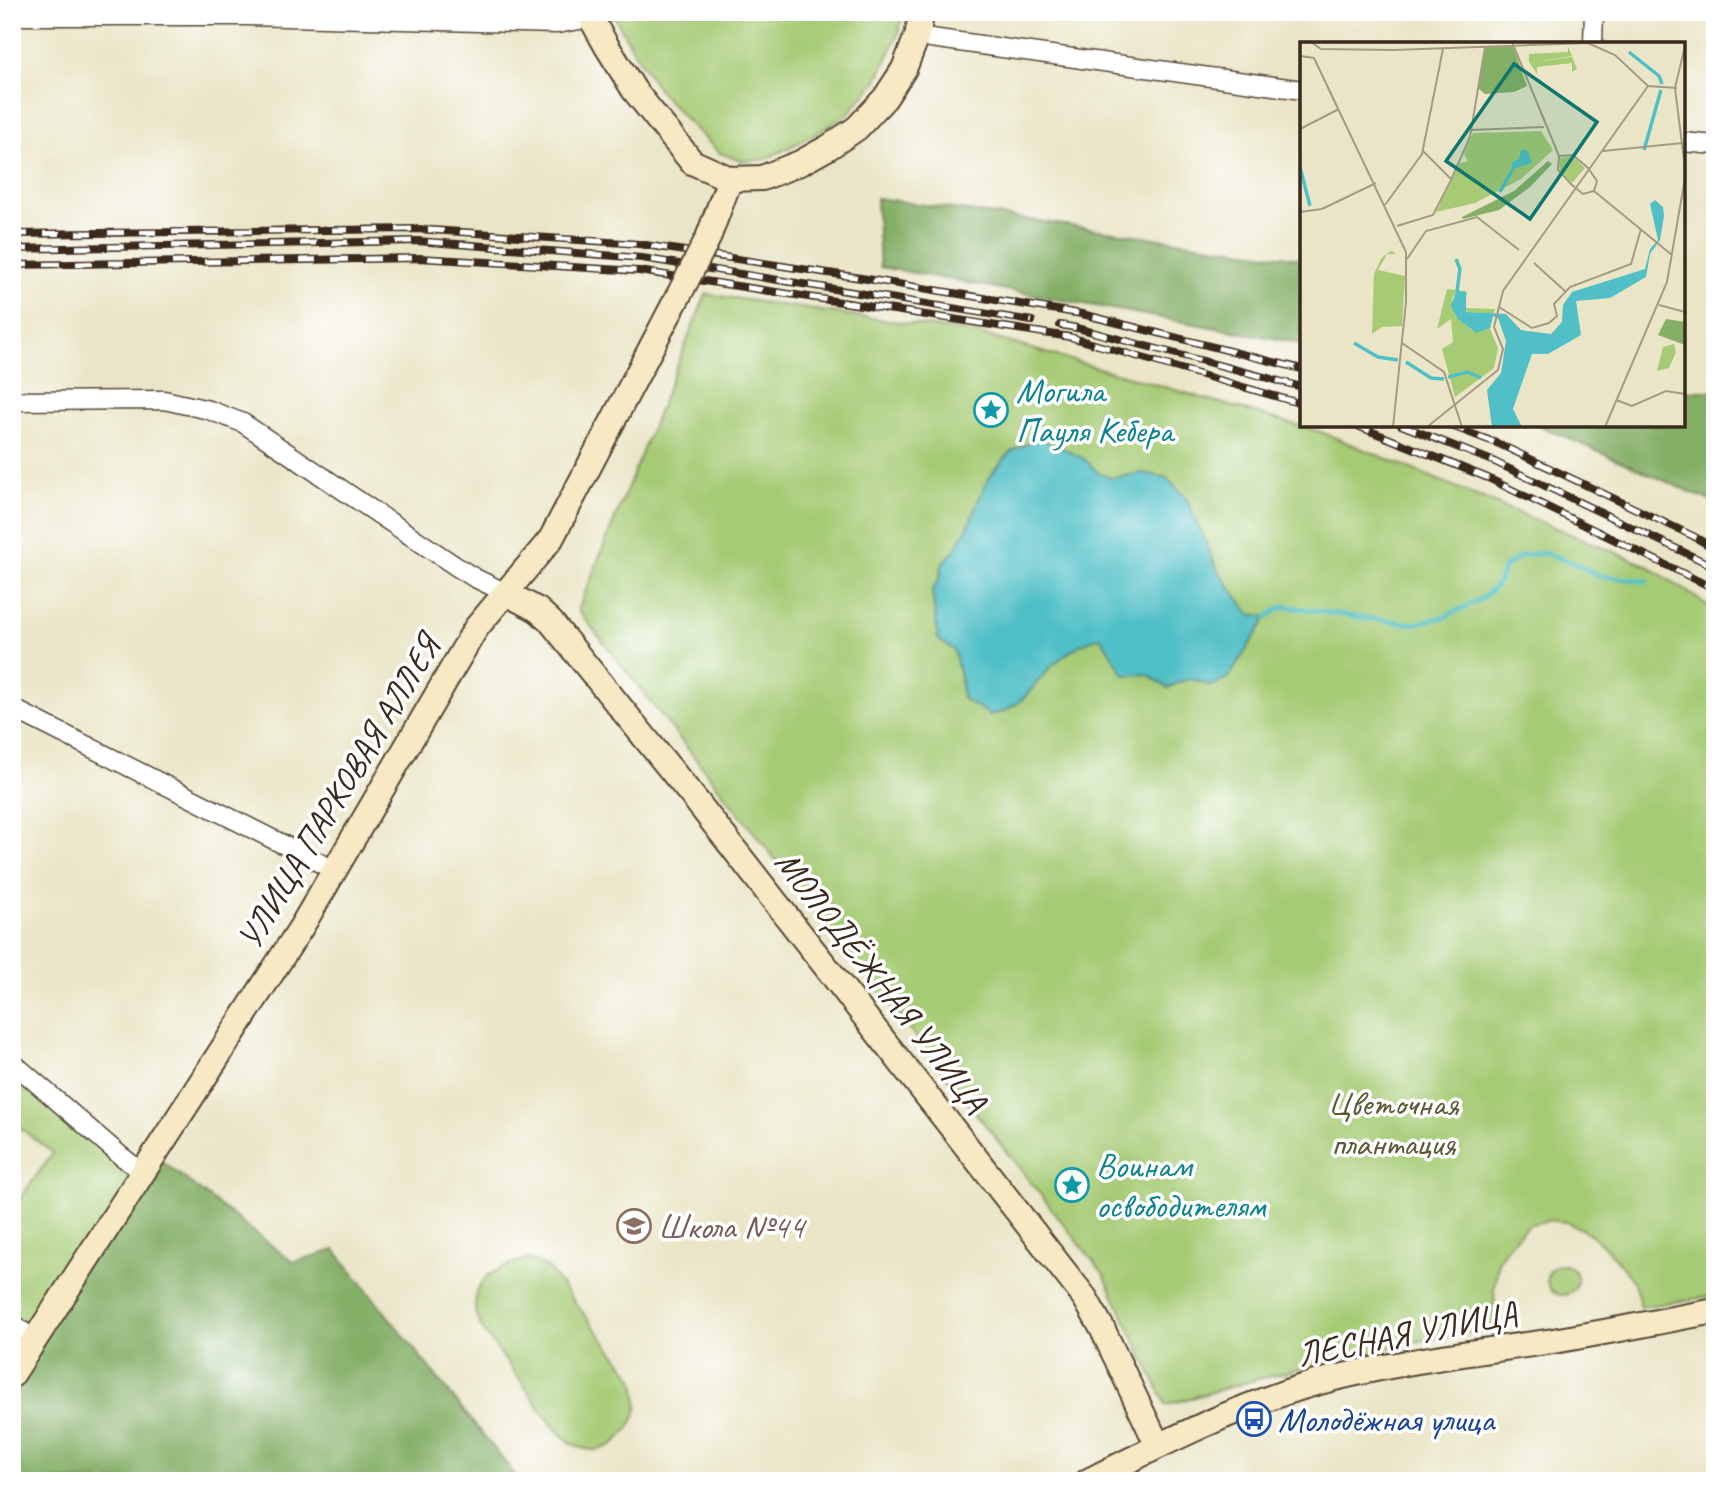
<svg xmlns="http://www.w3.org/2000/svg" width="1727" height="1493" font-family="Caveat,sans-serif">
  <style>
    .green { fill: #a6cb74; stroke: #707a49; stroke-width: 2 }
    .forest { fill: #84af66; stroke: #606c42; stroke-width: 2 }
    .water { fill: #50bfc6; stroke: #467472; stroke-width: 2 }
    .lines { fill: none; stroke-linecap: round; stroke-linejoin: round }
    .stream { stroke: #50bfc6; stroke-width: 5 }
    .street-casing { stroke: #554637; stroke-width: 21 }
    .secondary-casing { stroke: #554637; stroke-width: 28 }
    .street { stroke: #fff; stroke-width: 18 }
    .secondary { stroke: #f7e9c3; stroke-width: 24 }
    .rail-casing { stroke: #3b2a1e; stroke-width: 8 }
    .rail { stroke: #fff; stroke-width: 5; stroke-dasharray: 16; stroke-linecap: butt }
    .secondary-bridge-casing { stroke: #554637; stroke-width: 28; stroke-linecap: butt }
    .secondary-bridge { stroke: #f7e9c3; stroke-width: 24 }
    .labels { text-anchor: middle; stroke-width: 7; stroke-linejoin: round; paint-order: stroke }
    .culture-label { font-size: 35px; fill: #0d838f; stroke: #fff; text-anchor: start }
    .street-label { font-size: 35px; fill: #3b2a1e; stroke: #fff }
    .park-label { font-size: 35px; fill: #5b5a38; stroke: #fff }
    .education-label { font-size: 35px; fill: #785e54; stroke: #fff; text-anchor: start }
    .transit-label { font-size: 35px; fill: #164399; stroke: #fff; text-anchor: start }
    .inset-river { fill: none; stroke: #50bfc6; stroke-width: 3.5 }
    .inset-road { fill: none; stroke: #a49a83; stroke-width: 2 }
    .view { fill: #0f766e; fill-opacity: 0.15; stroke: #0f766e; stroke-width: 3.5 }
    .inset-edge { fill: none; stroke: #3b2a1e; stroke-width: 3.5 }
  </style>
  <rect width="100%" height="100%" fill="#fff"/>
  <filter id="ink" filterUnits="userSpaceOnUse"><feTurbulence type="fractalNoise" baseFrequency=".0143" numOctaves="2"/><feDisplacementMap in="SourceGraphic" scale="14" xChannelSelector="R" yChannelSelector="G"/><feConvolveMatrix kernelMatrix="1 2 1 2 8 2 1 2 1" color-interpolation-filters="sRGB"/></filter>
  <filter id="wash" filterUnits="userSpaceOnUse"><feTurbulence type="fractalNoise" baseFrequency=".00686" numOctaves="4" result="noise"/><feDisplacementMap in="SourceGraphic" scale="28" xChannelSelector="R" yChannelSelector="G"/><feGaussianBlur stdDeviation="1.57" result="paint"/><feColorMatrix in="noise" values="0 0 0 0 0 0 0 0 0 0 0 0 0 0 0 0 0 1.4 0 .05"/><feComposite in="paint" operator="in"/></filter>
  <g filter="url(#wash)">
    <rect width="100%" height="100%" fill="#eae5c6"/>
    <path class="green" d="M612 12H902L899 33 876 82 847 115 816 134 764 160 741 161 720 153 691 125 662 94 637 57Z
      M706 294 980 334 1321 432 1646 565 1715 610V1296L1641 1307 1634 1283 1619 1263 1604 1246 1589 1233 1567 1222 1548 1220 1528 1225 1516 1237 1499 1259 1494 1288 1496 1329 1413 1342 1255 1380 1166 1405 1104 1275 578 610Z
      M12 1068 143 1173 12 1375V1209L53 1153 20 1128 12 1138Z
      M529 1259 548 1268 634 1378C640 1404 640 1417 621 1437 610 1449 593 1454 577 1446 555 1435 541 1409 527 1390 512 1369 497 1349 482 1329L475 1312 476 1291 481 1283 487 1276 496 1271 516 1262Z
      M1547 1280a15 15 0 1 1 30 0a15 15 0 1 1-30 0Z"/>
    <path class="forest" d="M876 198 1302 259V345L1289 341 880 267Z
      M1683 391H1715V503L1538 425H1683Z
      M154 1155 293 1262 335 1250 520 1481H12V1375Z"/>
    <path class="water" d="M1038 439 1058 446 1086 460 1098 473 1111 478 1143 473 1167 478 1186 498 1218 571 1250 614 1267 617 1229 677 1212 686C1191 677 1188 677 1168 688L1147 674 1124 675 1101 637C1081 642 1064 654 1049 669 1030 689 1020 710 990 715L962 698 961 681 954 650 938 639 932 590 939 580 942 565 954 551 967 529 977 504 989 477 1010 452Z"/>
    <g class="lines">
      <path class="stream" d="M1267 617 1283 606 1357 617 1414 624 1444 617 1481 599 1497 585 1505 567 1521 556 1544 553 1569 561 1601 576 1647 581"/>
    </g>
  </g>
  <g filter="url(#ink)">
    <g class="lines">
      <g class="street-casing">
        <path id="street" d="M12 16H248L557 24 591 18
          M917 36 1302 90
          M1593 44 1594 12
          M1683 142 1715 145
          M12 401 164 400 209 410 243 423 457 567 475 578 506 593
          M12 708 334 870
          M12 1062 121 1156 143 1173
          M12 1322 34 1341"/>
      </g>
      <g class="secondary-casing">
        <path id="secondary" d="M591 12V18L606 45 634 90 692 162 730 179 762 178 800 163 829 147 857 128 885 98 904 69 917 36 922 12
          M708 238 730 179
          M506 593 538 610 551 622 698 803 1085 1298 1102 1328 1158 1446
          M12 1375 302 926 476 628 551 539 683 287
          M1088 1481C1160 1445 1234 1407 1312 1384 1391 1362 1472 1353 1553 1341 1607 1332 1661 1321 1715 1311"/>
      </g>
      <use href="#street" class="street"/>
      <use href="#secondary" class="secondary"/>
      <g class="rail-casing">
        <path id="rail" d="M12 234 416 229 639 244 861 278 1082 314 1302 369
          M12 249 417 241 642 258 1032 321
          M12 265 419 258 639 271 1070 337 1302 404
          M1060 325 1077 328 1302 387
          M1355 425 1488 478 1715 589
          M1401 425 1495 462 1715 567
          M1449 425 1499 444 1693 536 1715 549"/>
      </g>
      <use href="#rail" class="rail"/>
      <g class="secondary-bridge-casing">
        <path id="secondary-bridge" d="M683 287 708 238"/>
      </g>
      <use href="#secondary-bridge" class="secondary-bridge"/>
    </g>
  </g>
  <defs>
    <g id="sight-ring" transform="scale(1.75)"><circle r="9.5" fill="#fff" stroke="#0f9aa8" stroke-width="1.5"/><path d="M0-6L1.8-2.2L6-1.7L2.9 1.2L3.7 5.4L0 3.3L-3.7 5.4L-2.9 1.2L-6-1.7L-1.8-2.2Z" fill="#0f9aa8"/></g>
    <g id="school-ring" transform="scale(1.75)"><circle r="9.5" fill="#fff" stroke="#8d6e63" stroke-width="1.5"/><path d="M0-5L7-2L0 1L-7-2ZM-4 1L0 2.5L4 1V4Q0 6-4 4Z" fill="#8d6e63"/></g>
    <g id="bus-ring" transform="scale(1.75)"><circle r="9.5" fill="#fff" stroke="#1a4fb4" stroke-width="1.5"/><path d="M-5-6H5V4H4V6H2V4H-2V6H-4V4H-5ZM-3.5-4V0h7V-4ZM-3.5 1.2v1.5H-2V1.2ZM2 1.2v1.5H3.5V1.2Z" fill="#1a4fb4"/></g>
  </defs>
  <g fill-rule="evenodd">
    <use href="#sight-ring" x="991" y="410"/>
    <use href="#sight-ring" x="1072" y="1185"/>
    <use href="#school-ring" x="634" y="1226"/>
    <use href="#bus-ring" x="1254" y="1419"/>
  </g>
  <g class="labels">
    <g class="culture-label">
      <text x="1016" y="402">Могила<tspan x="1016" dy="40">Пауля Кебера</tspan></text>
      <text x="1096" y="1177">Воинам<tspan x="1096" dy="40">освободителям</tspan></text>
    </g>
    <g class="street-label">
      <text transform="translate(338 792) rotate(-59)" y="12">УЛИЦА ПАРКОВАЯ АЛЛЕЯ</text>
      <text transform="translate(882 981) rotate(52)" y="12">МОЛОДЁЖНАЯ УЛИЦА</text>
      <text transform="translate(1407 1333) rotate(-11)" y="12">ЛЕСНАЯ УЛИЦА</text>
    </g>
    <g class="park-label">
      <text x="1393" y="1115">Цветочная<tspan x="1393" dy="40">плантация</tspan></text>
    </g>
    <g class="education-label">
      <text x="658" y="1238">Школа №44</text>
    </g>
    <g class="transit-label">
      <text x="1278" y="1431">Молодёжная улица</text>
    </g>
  </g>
  <g transform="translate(1300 42)">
    <rect width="385" height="385" fill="#eae5c6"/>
    <path d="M268 5 272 14 234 20 272 15 277 27 272 30V21L237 25V32L229 20V12L268 10ZM241 89 253 108 221 137 175 161 136 170 160 121 168 119 164 112 173 91ZM273 114 285 126 272 141 260 129 259 116ZM92 209 96 212H87L78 228 105 234 102 284 82 285 72 292 74 232 81 217 84 214 89 210ZM147 247 165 249 167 251 165 264 167 266 195 267 194 272 167 270 163 262 166 254 156 249 152 257 157 275 173 289 188 287 193 274 190 287 198 306 194 326 155 355 142 307 153 300 151 277 137 287ZM374 302 376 310 369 326 357 329 363 305Z" fill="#a6cb74"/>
    <path d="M213 4 227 44 214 50 185 52 178 46 185 5ZM248 119 252 122 230 145 199 168 163 177 162 175 214 149ZM366 277 385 280V303L358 293Z" fill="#84af66"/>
    <path d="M221 107 228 109 232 121 213 127 211 121 219 117ZM355 158 363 165 364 174 360 198 350 212 346 235 310 256 276 259 281 293 248 312H232L213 367 222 385H192L187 348 201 331 206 299 198 276 193 274 190 286 176 291 158 277 151 264 156 249 166 250V270L206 272 221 288 251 292 262 280 263 263 272 250 345 227 350 207 358 198 350 162Z" fill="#50bfc6"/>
    <path class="inset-river" d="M329 10 359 34 362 42M344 108 361 48M0 125 10 164M200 150 213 127M156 217 160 227 157 249M54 301 78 315 98 318M106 320 131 336 144 337M148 335 168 330 181 336"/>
    <path class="inset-road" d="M11 0 21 7 94 8 288 1 315 13 348 44 377 46M212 0 259 114M385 4 375 46 385 126M0 14 14 16 106 210V260L93 385M0 87 39 67M171 88 244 85M123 109 151 137M303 109 383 101M259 114 273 113 288 126 297 139 294 149M259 114 258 128 272 143 283 152 294 149M294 149 372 213M85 163 122 112 143 7M0 170 22 167 76 141M97 184 133 173 151 138 170 95 185 5M107 217 126 189 177 175 219 208M234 221 265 249M359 263 385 270M199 265 232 286 249 281 257 274 254 262 270 245 331 222 341 187M102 301 144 330 162 385M316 358 332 364 366 349 385 352M127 385 198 328 203 307 194 285 203 249 348 44M305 385 367 240 385 136"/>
    <path class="view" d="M214 22 297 80 230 177 146 119Z"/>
    <rect width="385" height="385" class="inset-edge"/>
  </g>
  <rect width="1727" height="1493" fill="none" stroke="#fff" stroke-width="42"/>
</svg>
